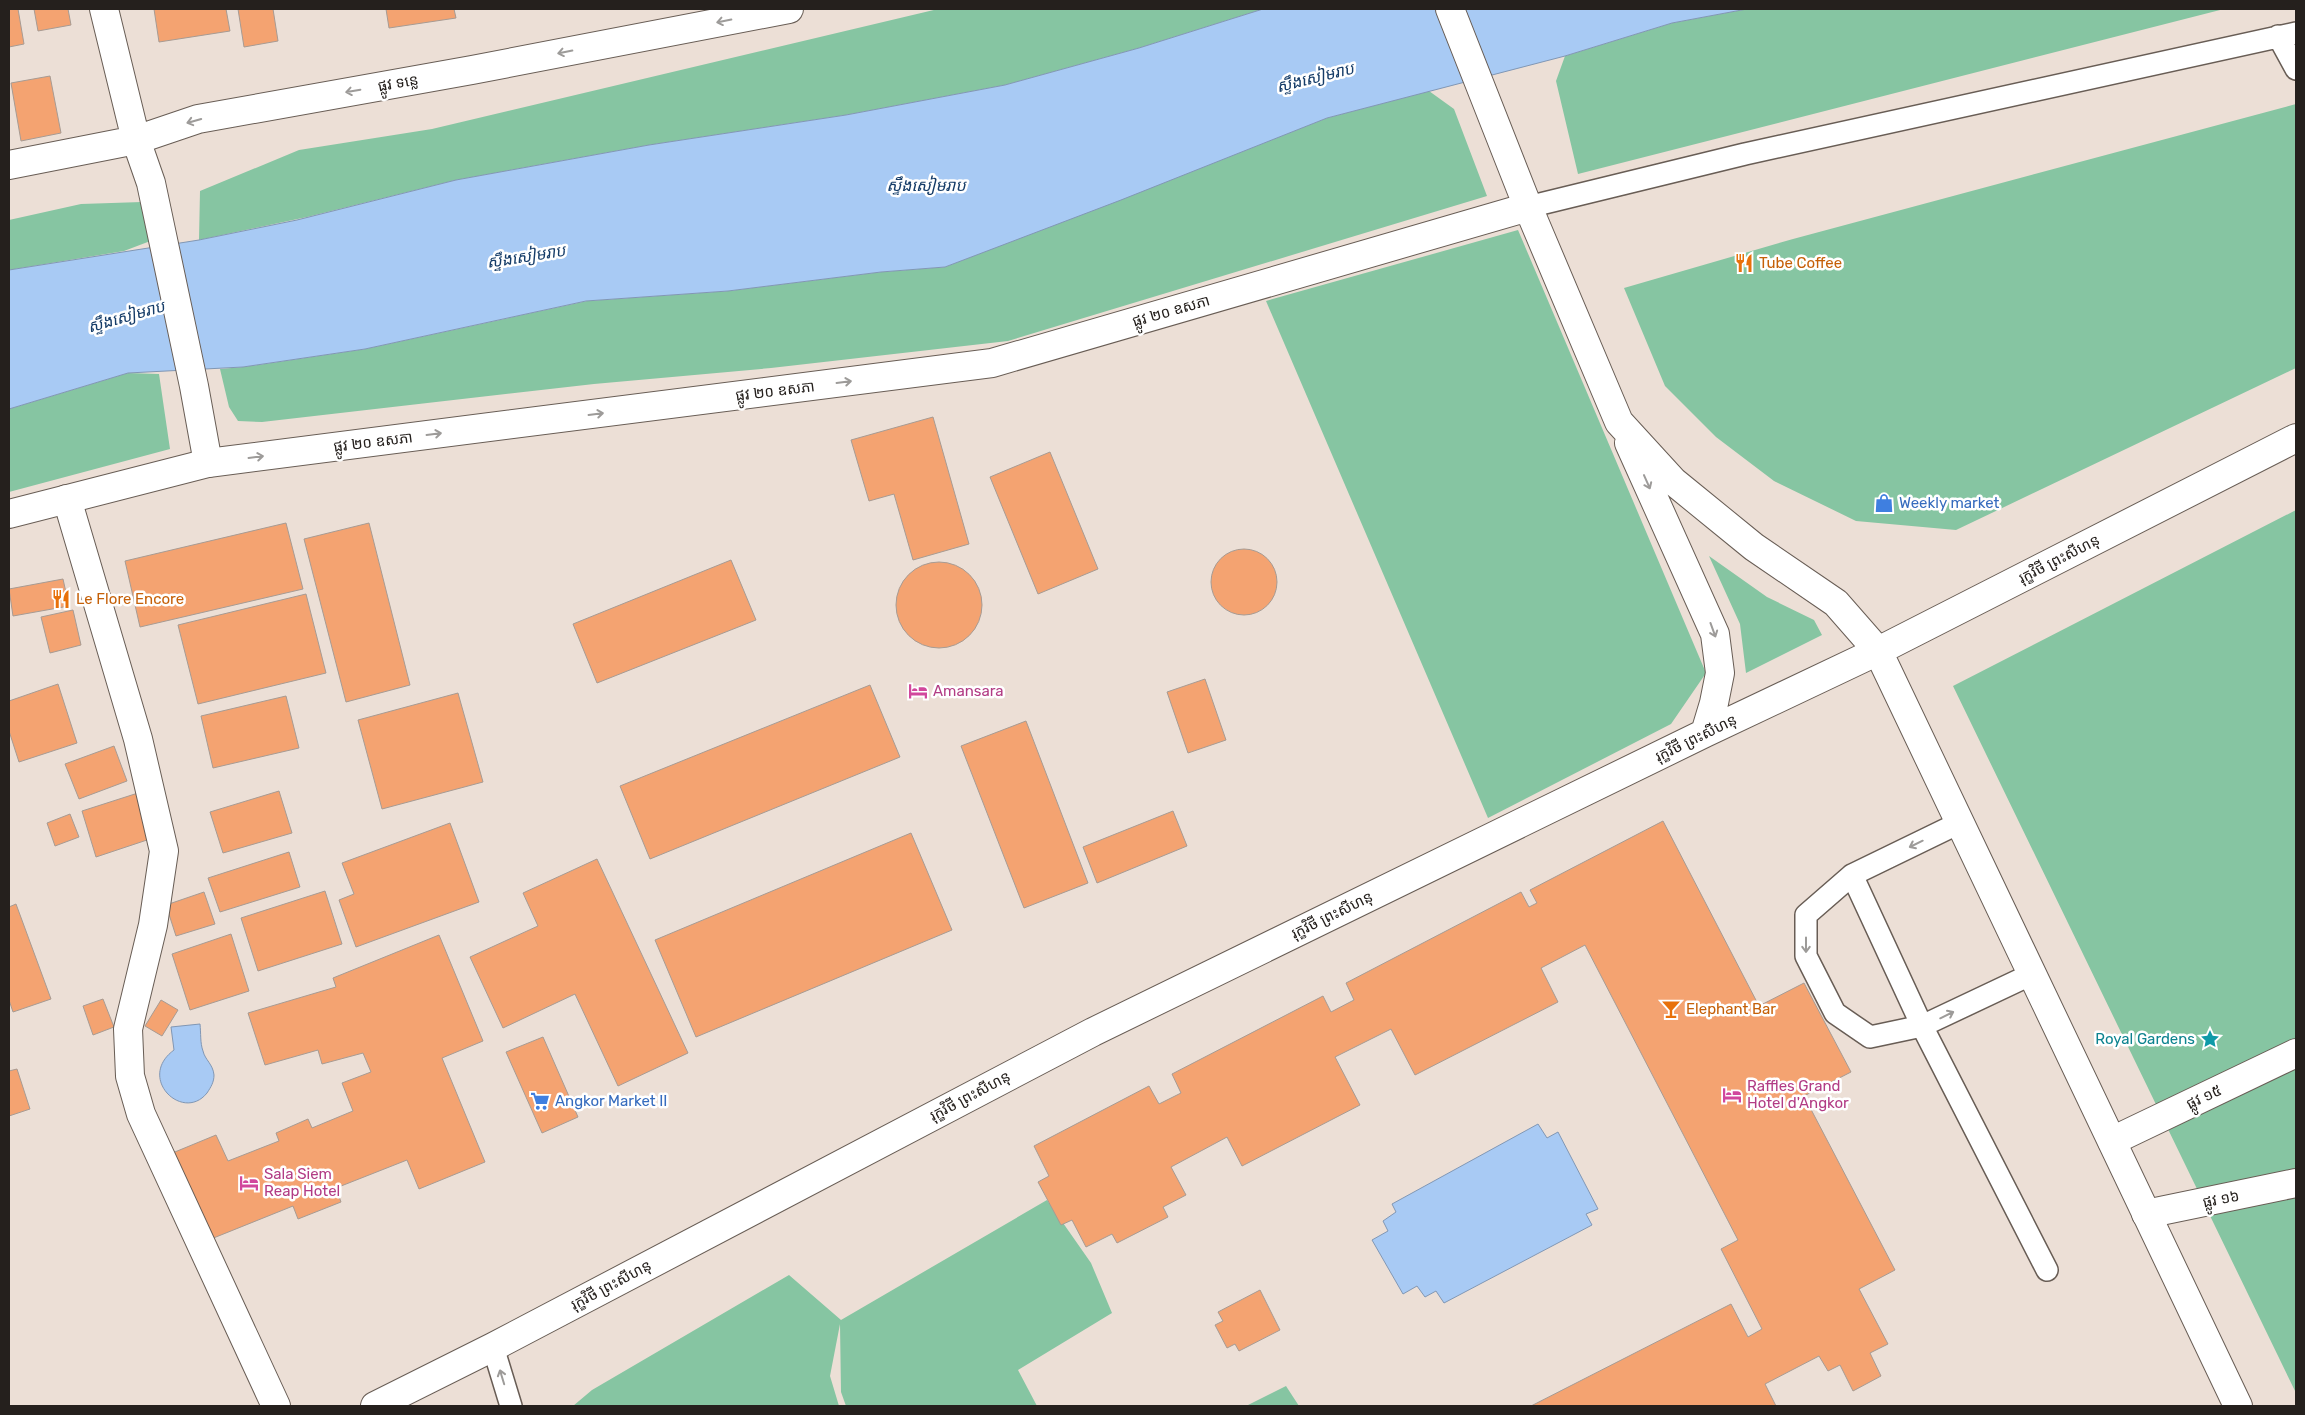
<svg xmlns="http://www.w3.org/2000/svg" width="2305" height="1415" font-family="Rubik,'Noto Sans Khmer',sans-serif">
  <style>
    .green { fill: #86c5a2 }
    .water { fill: #a8caf4; stroke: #8197b4 }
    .building { fill: #f4a371; stroke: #a79b93 }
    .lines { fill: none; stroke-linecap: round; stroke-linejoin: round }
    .lane-casing { stroke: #685d55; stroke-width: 24 }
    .street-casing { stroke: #685d55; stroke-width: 30 }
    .secondary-casing { stroke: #685d55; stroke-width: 30 }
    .primary-casing { stroke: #685d55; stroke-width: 30 }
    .lane { stroke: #fff; stroke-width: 21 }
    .street { stroke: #fff; stroke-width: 28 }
    .secondary { stroke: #fff; stroke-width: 28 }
    .primary { stroke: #fff; stroke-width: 28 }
    .oneway { stroke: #9d9b99 }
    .labels { text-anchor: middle; stroke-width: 5; stroke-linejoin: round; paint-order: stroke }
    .street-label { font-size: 15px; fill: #25201d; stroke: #fff }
    .food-label { font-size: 15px; fill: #c56008; stroke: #fff; text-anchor: start }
    .shop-label { font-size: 15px; fill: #366cbe; stroke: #fff; text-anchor: start }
    .hotel-label { font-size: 15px; fill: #b23c85; stroke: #fff; text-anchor: start }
    .culture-label { font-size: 15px; fill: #0d838f; stroke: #fff; text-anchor: end }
    .water-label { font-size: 16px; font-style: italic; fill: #153c68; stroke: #fff }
  </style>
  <rect width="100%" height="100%" fill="#ecdfd6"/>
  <path class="green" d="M938 9H1263L1139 48 1005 85 846 115 649 145 456 180 307 217 199 240 200 191 299 150 432 129Z
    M1747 9H2224L1578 174 1556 81 1565 56 1672 23Z
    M1429 91 1454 109 1487 196 1008 341 771 368 594 384 262 422 238 421 229 407 220 369 243 367 365 349 587 301 728 291 881 272 945 267 1327 118Z
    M2296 104V368L1956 530 1856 521 1774 481 1716 437 1665 386 1624 288 1793 239Z
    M142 202 153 240 124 251 9 270V220L81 204Z
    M1518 230 1706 673 1671 724 1488 818 1266 301Z
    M128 373 159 374 170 449 9 492V409Z
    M2296 510V1393L1953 686Z
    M1709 556 1767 597 1814 620 1822 635 1746 673 1740 624Z
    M1047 1200 1091 1263 1112 1313 1018 1370 1037 1406H846L841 1392 840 1324 830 1376 839 1406H573L592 1390 789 1275 841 1320Z
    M1286 1386 1299 1406H1246Z"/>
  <path class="water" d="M1263 9H1747L1672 23 1565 56 1327 118 1121 200 945 267 881 272 728 291 586 301 365 349 243 367 128 373 9 409V270L199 240 297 220 456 180 649 145 846 115 1005 85 1139 48Z
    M200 1024C201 1033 200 1043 203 1051 205 1060 213 1064 214 1075 214 1082 211 1087 207 1093 183 1123 136 1078 174 1050L171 1027Z
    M1538 1124 1547 1138 1558 1132 1598 1209 1586 1214 1592 1225 1444 1303 1436 1291 1425 1297 1417 1286 1403 1294 1372 1240 1388 1231 1383 1221 1396 1212 1392 1204Z"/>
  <path class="building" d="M9 9H18L24 44 9 47Z
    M34 9H68L71 25 38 31Z
    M154 9H226L230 31 159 42Z
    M238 9H273L278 41 244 47Z
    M386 9H454L456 18 389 28Z
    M50 76 61 133 21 141 11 83Z
    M933 417 969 544 913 560 894 494 869 501 851 440Z
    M1050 452 1098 569 1038 594 990 477Z
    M286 523 303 589 140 627 125 561Z
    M369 523 410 685 346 702 304 539Z
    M1211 582a33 33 0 1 1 66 0a33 33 0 1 1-66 0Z
    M731 560 756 620 597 683 573 624Z
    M896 605a43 43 0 1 1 86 0a43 43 0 1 1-86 0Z
    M63 579 69 606 13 616 9 589Z
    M306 594 326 673 198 704 178 625Z
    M73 610 81 645 50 653 41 617Z
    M1205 679 1226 740 1188 753 1167 692Z
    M58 684 77 743 19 762 9 731V701Z
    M870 685 900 757 650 859 620 786Z
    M458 693 483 782 382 809 358 720Z
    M286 696 299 748 213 768 201 716Z
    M1026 721 1088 883 1024 908 961 746Z
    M114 746 127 781 79 799 65 764Z
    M279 791 292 833 223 853 210 812Z
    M138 793 153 838 96 857 82 811Z
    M1173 811 1187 846 1097 883 1083 847Z
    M70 814 79 837 55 846 47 823Z
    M1663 821 1759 1006 1804 983 1851 1072 1804 1096 1895 1270 1859 1289 1888 1344 1870 1353 1881 1376 1853 1391 1840 1365 1828 1371 1819 1356 1765 1384 1776 1406H1531L1731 1304 1748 1337 1762 1329 1721 1249 1738 1240 1585 945 1541 968 1558 1002 1415 1075 1391 1029 1335 1057 1360 1105 1242 1166 1227 1137 1171 1167 1186 1195 1163 1207 1168 1217 1117 1243 1112 1234 1086 1247 1072 1220 1061 1225 1038 1182 1049 1176 1034 1146 1149 1086 1159 1104 1181 1093 1172 1074 1323 996 1331 1012 1354 1000 1346 983 1521 892 1529 907 1537 903 1530 890Z
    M450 823 479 902 356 947 339 900 354 894 342 863Z
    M911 833 952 930 696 1037 655 940Z
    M289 852 300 887 220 912 208 878Z
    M597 859 688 1053 618 1086 575 994 503 1028 470 957 538 926 523 893Z
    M325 891 342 944 258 971 241 918Z
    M204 892 215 924 176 936 166 905Z
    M16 904 51 999 13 1012 9 1000V907Z
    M231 934 249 991 190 1010 172 954Z
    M439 935 483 1041 442 1058 485 1162 419 1189 407 1160 336 1188 341 1202 298 1219 293 1206 206 1241 170 1154 216 1135 228 1161 279 1141 276 1133 308 1119 312 1128 353 1111 342 1083 371 1072 363 1053 322 1064 318 1050 265 1065 248 1013 336 987 333 978Z
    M103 999 114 1027 93 1035 83 1006Z
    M161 1000 178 1010 162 1036 145 1026Z
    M543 1037 578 1117 542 1133 506 1052Z
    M17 1069 30 1109 9 1116V1071Z
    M1260 1290 1280 1330 1239 1351 1235 1344 1227 1348 1215 1325 1223 1321 1218 1312Z"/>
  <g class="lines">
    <g class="lane-casing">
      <path id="lane" d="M2278 36 2296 69
        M1528 207 1745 154 2296 33
        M1959 823 1852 875 1806 915V956L1835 1013 1870 1037 1922 1026 2032 974
        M1852 875 1922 1026 2047 1270
        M493 1347 511 1406"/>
    </g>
    <g class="street-casing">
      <path id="street" d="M136 140 151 183 194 386 208 463
        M67 499 138 739 164 851 153 925 128 1029 130 1076 141 1114 276 1406
        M2112 1141 2296 1053
        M2146 1214 2296 1183"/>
    </g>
    <g class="secondary-casing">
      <path id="secondary" d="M104 9 136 140
        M9 165 136 140 198 119 472 70 789 9
        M1629 443 1715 634 1720 673 1714 703 1705 733
        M9 514 208 463 992 363 1528 207
        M375 1406 493 1347 1093 1032 1705 733 1878 651 1836 603 1754 547 1673 481 1619 422 1528 207 1450 9"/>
    </g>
    <g class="primary-casing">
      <path id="primary" d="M2238 1406 1878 651 2296 438"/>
    </g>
    <use href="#lane" class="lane"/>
    <use href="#street" class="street"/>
    <use href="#secondary" class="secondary"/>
    <use href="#primary" class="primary"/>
  </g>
  <defs><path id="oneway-shaft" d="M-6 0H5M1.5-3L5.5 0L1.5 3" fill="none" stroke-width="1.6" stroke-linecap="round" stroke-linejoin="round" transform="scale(1.25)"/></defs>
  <g class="oneway">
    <use href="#oneway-shaft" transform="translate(724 21) rotate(169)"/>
    <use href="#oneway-shaft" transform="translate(565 52) rotate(169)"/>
    <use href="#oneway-shaft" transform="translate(353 91) rotate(170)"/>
    <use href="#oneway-shaft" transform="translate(194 121) rotate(164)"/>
    <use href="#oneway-shaft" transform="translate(844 382) rotate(-7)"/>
    <use href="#oneway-shaft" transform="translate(596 414) rotate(-7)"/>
    <use href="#oneway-shaft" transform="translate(434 434) rotate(-7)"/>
    <use href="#oneway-shaft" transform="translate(256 457) rotate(-7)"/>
    <use href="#oneway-shaft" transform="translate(1647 482) rotate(66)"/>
    <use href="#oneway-shaft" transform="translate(1713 630) rotate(70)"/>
    <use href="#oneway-shaft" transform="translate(1916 844) rotate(154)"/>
    <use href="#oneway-shaft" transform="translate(1806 945) rotate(90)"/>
    <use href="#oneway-shaft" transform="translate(1947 1015) rotate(-26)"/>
    <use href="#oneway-shaft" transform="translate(502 1377) rotate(-107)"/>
  </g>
  <defs>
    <g id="restaurant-bare" transform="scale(1.5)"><path d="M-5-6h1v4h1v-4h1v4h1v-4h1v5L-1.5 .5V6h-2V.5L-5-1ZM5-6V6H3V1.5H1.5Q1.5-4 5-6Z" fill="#e8710a" stroke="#fff" stroke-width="2.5" paint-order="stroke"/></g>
    <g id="shop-bare" transform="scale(1.5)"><path d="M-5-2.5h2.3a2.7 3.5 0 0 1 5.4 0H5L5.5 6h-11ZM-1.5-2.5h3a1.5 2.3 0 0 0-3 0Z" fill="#3f7fe0" stroke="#fff" stroke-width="2.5" paint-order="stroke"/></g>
    <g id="hotel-bare" transform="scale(1.5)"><path d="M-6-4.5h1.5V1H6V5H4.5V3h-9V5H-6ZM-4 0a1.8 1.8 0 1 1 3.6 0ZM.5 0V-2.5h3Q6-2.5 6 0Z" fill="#d1479c" stroke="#fff" stroke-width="2.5" paint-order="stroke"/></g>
    <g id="bar-bare" transform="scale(1.5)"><path d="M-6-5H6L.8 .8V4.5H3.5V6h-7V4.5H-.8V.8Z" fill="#e8710a" stroke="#fff" stroke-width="2.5" paint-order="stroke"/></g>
    <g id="sight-bare" transform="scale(1.5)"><path d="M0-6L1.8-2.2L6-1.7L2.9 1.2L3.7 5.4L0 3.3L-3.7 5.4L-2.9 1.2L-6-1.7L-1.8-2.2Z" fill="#0f9aa8" stroke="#fff" stroke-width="2.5" paint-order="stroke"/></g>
    <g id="supermarket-bare" transform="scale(1.5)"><path d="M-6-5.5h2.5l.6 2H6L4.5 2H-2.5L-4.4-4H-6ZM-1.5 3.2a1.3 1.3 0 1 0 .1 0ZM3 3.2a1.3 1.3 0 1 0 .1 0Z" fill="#3f7fe0" stroke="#fff" stroke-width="2.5" paint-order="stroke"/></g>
  </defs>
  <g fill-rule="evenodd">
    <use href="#restaurant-bare" x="1744" y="263"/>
    <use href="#shop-bare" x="1884" y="503"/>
    <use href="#restaurant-bare" x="61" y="599"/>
    <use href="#hotel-bare" x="918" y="691"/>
    <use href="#bar-bare" x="1671" y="1009"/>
    <use href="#sight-bare" x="2210" y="1039"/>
    <use href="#hotel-bare" x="1732" y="1095"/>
    <use href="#supermarket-bare" x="540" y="1101"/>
    <use href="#hotel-bare" x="249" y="1183"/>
  </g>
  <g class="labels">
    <g class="street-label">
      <text transform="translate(398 83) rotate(-10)" y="5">ផ្លូវ ទន្លេ</text>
      <text transform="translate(1171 311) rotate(-16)" y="5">ផ្លូវ ២០ ឧសភា</text>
      <text transform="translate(775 391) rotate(-7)" y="5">ផ្លូវ ២០ ឧសភា</text>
      <text transform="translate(373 442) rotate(-7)" y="5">ផ្លូវ ២០ ឧសភា</text>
      <text transform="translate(2059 559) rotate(-27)" y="5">រុក្ខវិថី ព្រះសីហនុ</text>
      <text transform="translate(1696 738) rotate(-26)" y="5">រុក្ខវិថី ព្រះសីហនុ</text>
      <text transform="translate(1332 915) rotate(-26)" y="5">រុក្ខវិថី ព្រះសីហនុ</text>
      <text transform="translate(970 1096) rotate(-28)" y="5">រុក្ខវិថី ព្រះសីហនុ</text>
      <text transform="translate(2204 1097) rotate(-25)" y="5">ផ្លូវ ១៥</text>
      <text transform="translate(2221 1199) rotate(-11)" y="5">ផ្លូវ ១៦</text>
      <text transform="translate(611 1285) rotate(-28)" y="5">រុក្ខវិថី ព្រះសីហនុ</text>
    </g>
    <g class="food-label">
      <text x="1759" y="268">Tube Coffee</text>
      <text x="76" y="604">Le Flore Encore</text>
      <text x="1686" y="1014">Elephant Bar</text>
    </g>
    <g class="shop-label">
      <text x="1899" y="508">Weekly market</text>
      <text x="555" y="1106">Angkor Market II</text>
    </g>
    <g class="hotel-label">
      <text x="933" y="696">Amansara</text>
      <text x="1747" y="1091">Raffles Grand<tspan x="1747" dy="17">Hotel d'Angkor</tspan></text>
      <text x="264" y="1179">Sala Siem<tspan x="264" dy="17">Reap Hotel</tspan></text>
    </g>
    <g class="culture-label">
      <text x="2195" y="1044">Royal Gardens</text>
    </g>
    <g class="water-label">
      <text transform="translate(1315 77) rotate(-14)" y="6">ស្ទឹងសៀមរាប</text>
      <text x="926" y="191">ស្ទឹងសៀមរាប</text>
      <text transform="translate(526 256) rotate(-9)" y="6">ស្ទឹងសៀមរាប</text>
      <text transform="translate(126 316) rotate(-16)" y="6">ស្ទឹងសៀមរាប</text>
    </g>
  </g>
  <rect width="2305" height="1415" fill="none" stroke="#25201d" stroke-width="20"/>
</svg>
